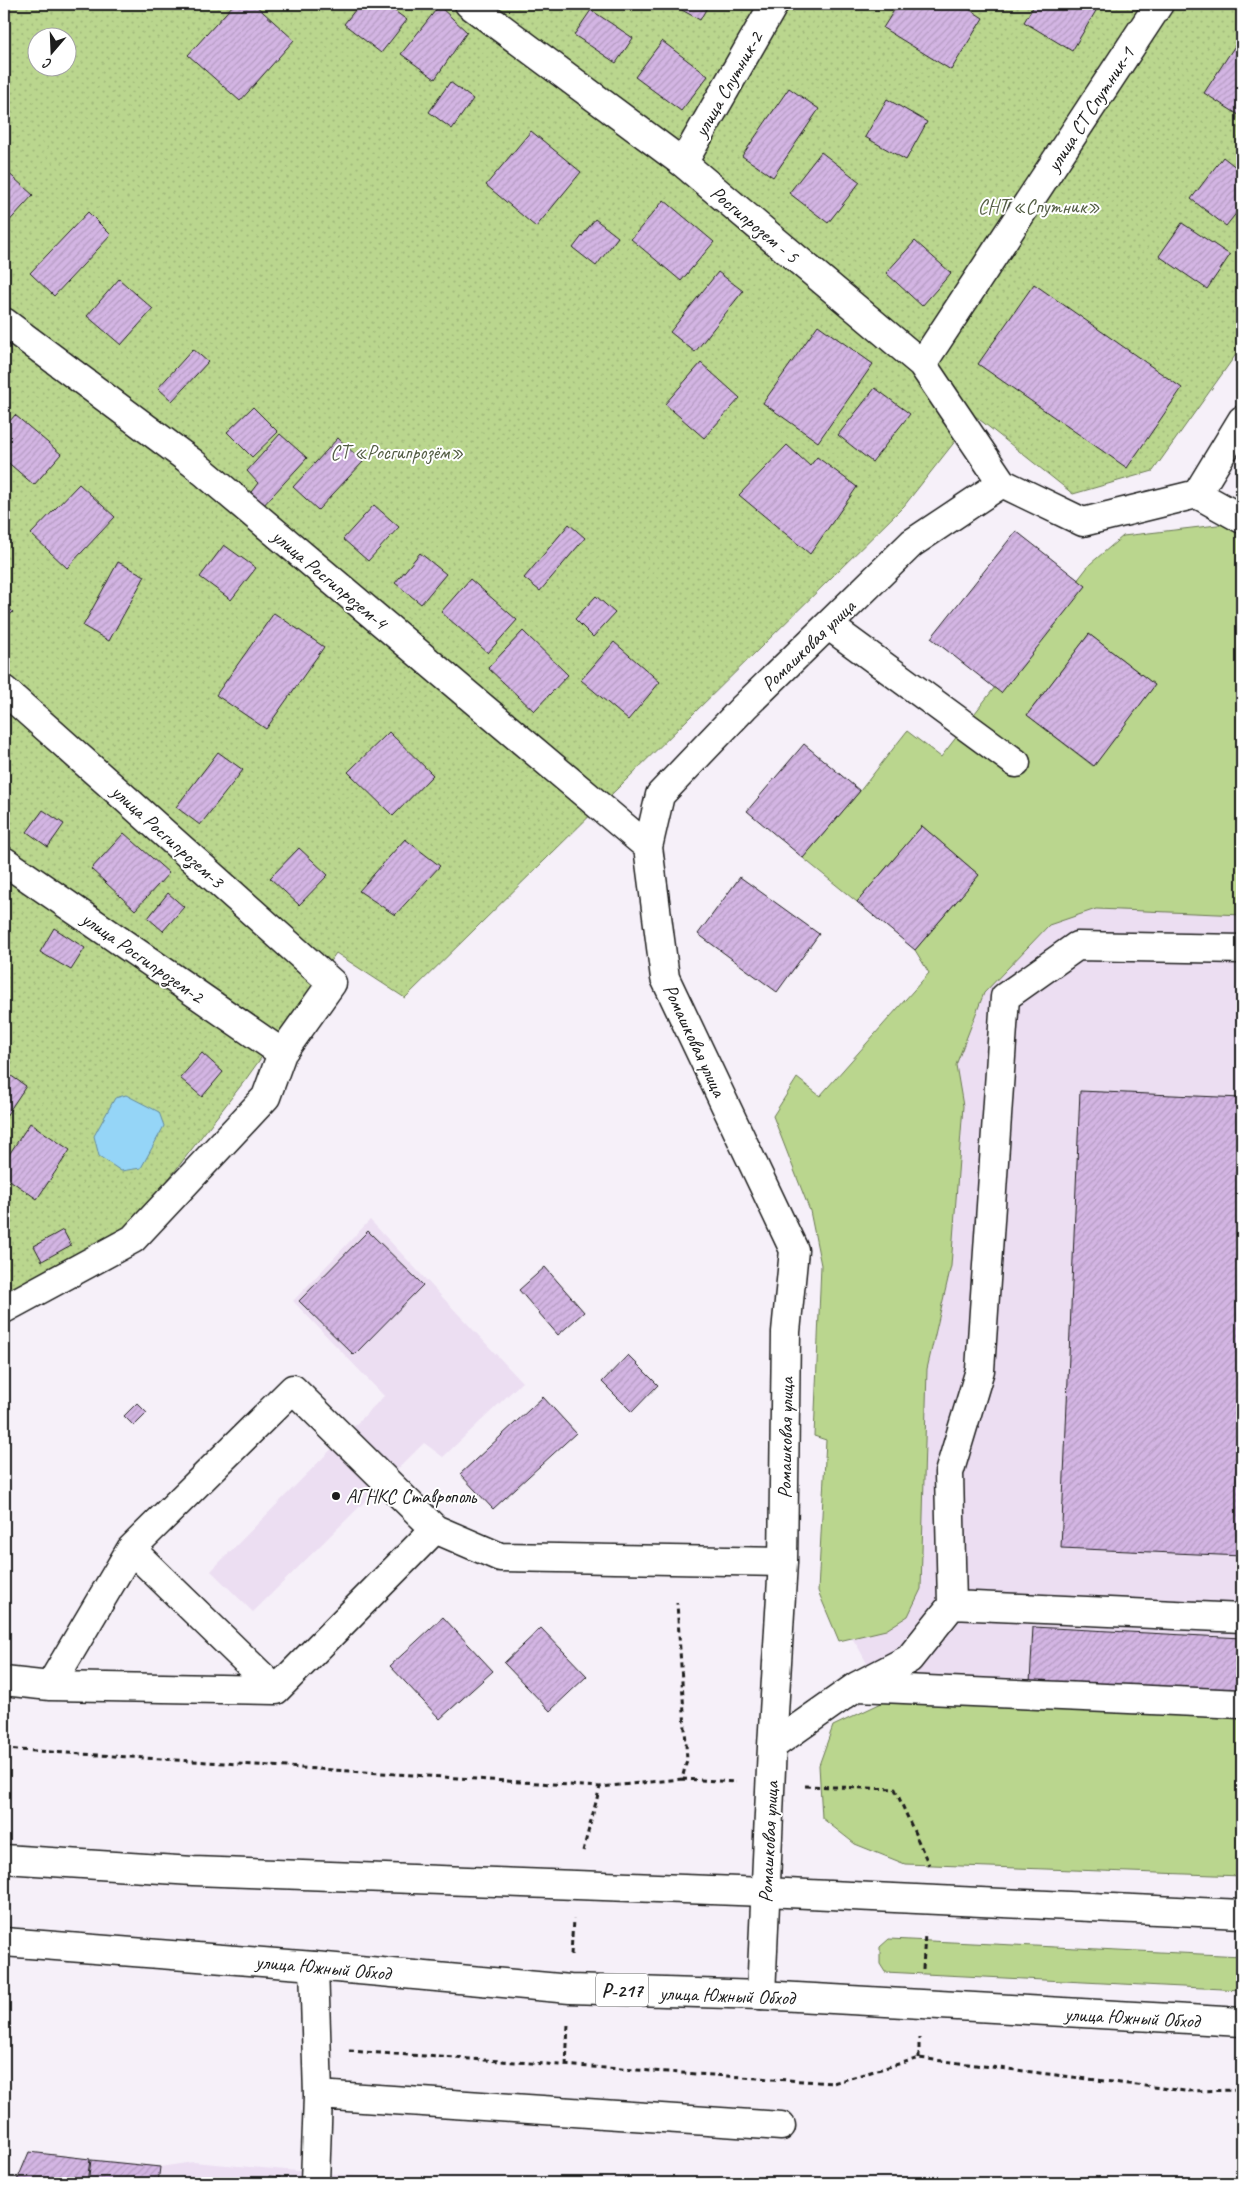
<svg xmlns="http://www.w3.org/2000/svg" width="1246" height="2187" font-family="Caveat,sans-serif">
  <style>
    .built { fill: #ecdef2 }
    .grass { fill: #bad68e; stroke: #6b7955; fill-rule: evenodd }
    .garden { fill: url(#garden-dots); stroke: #6b7955; fill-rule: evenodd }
    .water { fill: #95d5f7; stroke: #658b9f }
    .building { fill: url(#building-hatch); stroke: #1c1c1c }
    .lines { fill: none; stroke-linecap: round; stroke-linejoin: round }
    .minor-casing { stroke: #1c1c1c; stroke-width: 31 }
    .major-casing { stroke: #1c1c1c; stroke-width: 31 }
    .path { stroke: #1c1c1c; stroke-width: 3; stroke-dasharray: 5 4; stroke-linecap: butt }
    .minor { stroke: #fff; stroke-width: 28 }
    .major { stroke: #fff; stroke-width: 28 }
    .poi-dot { fill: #1c1c1c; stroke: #fff; stroke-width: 2 }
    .labels { text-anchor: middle; stroke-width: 4; stroke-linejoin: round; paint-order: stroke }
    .shield { fill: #fff; stroke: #606060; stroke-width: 1 }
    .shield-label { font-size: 19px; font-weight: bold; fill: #1c1c1c }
    .street-label { font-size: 20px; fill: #1c1c1c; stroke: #fff }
    .park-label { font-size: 20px; fill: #535d44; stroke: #fff }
    .poi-label { font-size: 20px; fill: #1c1c1c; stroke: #fff; text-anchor: start }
  </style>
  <defs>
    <pattern id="garden-dots" width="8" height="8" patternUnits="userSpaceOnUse" patternTransform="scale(1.25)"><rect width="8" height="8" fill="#bad68e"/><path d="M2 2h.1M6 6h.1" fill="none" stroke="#9fb77a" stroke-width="1.8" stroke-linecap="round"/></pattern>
    <pattern id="building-hatch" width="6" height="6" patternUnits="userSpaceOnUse" patternTransform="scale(1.25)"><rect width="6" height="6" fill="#d3b5e3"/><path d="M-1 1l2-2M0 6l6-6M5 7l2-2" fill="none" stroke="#b59bc2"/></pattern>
  </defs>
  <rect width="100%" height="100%" fill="#f6f0f9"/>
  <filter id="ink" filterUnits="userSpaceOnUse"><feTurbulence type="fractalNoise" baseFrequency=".02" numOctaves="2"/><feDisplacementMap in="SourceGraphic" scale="10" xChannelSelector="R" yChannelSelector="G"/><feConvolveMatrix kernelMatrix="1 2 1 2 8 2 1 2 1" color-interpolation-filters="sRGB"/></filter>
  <g filter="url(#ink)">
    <path class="built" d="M1242 709V1736L895 1715 858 1647 824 1596 841 1128Z
      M370 1220 522 1382 443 1457 424 1443 253 1612 211 1571 384 1396 293 1301Z
      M29 2152 160 2167 193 2162 438 2183H15Z"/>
    <path class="grass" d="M1226 524 1242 530V915L1096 909 1049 925 984 993 956 1065 963 1106 951 1266 927 1369 921 1589 908 1616 886 1630 839 1641 818 1591 826 1440 814 1436 821 1265 810 1211 773 1116 797 1078 820 1096 929 973 915 950 979 875 922 826 857 902 803 858 860 791 907 731 941 757 1090 564 1123 536ZM1089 634 1155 685 1093 766 1027 715Z
      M890 1699 1242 1712V1876L905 1864 855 1844 822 1818 819 1765 833 1726Z
      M889 1939 1242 1956V1990L885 1972 880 1964V1947Z"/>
    <path class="garden" d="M4 4H1242V346L1153 471 1073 494 975 416 904 506 405 998 336 953 246 1079 130 1229 4 1296ZM38 38H68V68H38Z"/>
    <path class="water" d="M126 1095 159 1112 164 1126 141 1168 121 1171 99 1156 94 1136 115 1098Z"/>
    <path class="building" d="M234 4H254L294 40 240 101 188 55Z
      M360 4H385L407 20 381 53 344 24Z
      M671 4H709L700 20Z
      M898 4H961L983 18 951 70 883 28Z
      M1035 4H1100L1072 51 1024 22Z
      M439 6 467 32 435 79 401 54Z
      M591 10 633 38 616 63 574 35Z
      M1242 35V117L1204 93Z
      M662 41 708 76 681 111 635 77Z
      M450 82 473 99 452 129 429 112Z
      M789 88 819 109 773 177 742 156Z
      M887 99 927 122 906 160 865 137Z
      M531 131 581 172 536 227 486 185Z
      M821 152 860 182 828 223 789 193Z
      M1223 157 1242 172V206L1226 226 1191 199Z
      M5 170 33 195 4 227V171Z
      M664 200 714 242 681 281 631 239Z
      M88 212 111 235 54 296 30 273Z
      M595 219 618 237 596 266 573 248Z
      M1182 223 1230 255 1207 289 1159 256Z
      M915 241 951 273 922 306 886 273Z
      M718 272 743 291 695 352 670 332Z
      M119 279 153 309 121 345 87 316Z
      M1034 284 1182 388 1127 468 978 364Z
      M818 325 873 364 818 442 763 403Z
      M193 349 208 362 172 401 158 388Z
      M701 363 740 398 704 438 665 404Z
      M875 388 910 414 872 462 838 435Z
      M253 407 278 432 252 457 227 432Z
      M15 415 61 454 34 485 4 459V428Z
      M280 434 307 458 262 507 248 496 258 483 247 471Z
      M338 438 363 462 318 510 293 487Z
      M787 445 810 466 817 457 857 487 810 554 739 495Z
      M79 484 115 517 67 568 31 534Z
      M374 505 399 527 368 561 343 539Z
      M569 524 585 538 540 591 524 578Z
      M1016 531 1086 586 1001 693 931 638Z
      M224 545 256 568 231 600 200 577Z
      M420 553 446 574 421 604 395 583Z
      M118 562 145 576 109 641 83 626Z
      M470 579 517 620 488 653 441 612Z
      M596 596 615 613 593 637 575 619Z
      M4 603 13 612 4 621Z
      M274 613 324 647 266 729 216 695Z
      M523 631 568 675 534 711 488 668Z
      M1089 634 1155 685 1094 766 1027 715Z
      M614 642 660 682 628 720 581 680Z
      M389 732 433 775 393 816 348 772Z
      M804 744 860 791 803 858 747 811Z
      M218 752 243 770 200 825 176 807Z
      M43 810 64 824 48 847 27 832Z
      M922 826 979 875 915 950 857 902Z
      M124 833 169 873 135 910 91 869Z
      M405 839 440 866 395 915 359 891Z
      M299 848 328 875 299 905 270 878Z
      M740 877 819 934 777 992 698 934Z
      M168 893 184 907 163 931 148 918Z
      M54 928 85 948 71 970 40 952Z
      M202 1053 223 1072 202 1097 180 1078Z
      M4 1071 26 1086 4 1119Z
      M1080 1091 1242 1098V1556L1061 1548Z
      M30 1123 70 1150 37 1199 4 1176V1162Z
      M63 1230 71 1245 42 1261 34 1246Z
      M368 1231 423 1285 354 1355 299 1301Z
      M545 1267 584 1312 558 1335 519 1290Z
      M628 1355 658 1385 632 1412 602 1382Z
      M543 1397 576 1433 493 1509 460 1474Z
      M137 1403 147 1413 134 1426 124 1416Z
      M443 1617 493 1671 440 1719 390 1666Z
      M1033 1627 1242 1638V1712L1029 1701Z
      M541 1628 587 1676 550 1711 504 1663Z
      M29 2152 90 2159 87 2183H16Z
      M91 2160 160 2167 158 2183H88Z
      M269 2176 280 2177 279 2183H268Z
      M398 2181 424 2183H398Z"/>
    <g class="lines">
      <g class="minor-casing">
        <path id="minor" d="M469 4 683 163 922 364 1002 483
          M683 163 774 4
          M4 322 193 463 648 847
          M922 364 1159 4
          M1197 494 1242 420
          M828 625 1016 763
          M4 690 332 983 282 1053 266 1097 133 1239 4 1309
          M4 861 282 1053
          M131 1549 276 1690
          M952 1605 949 1473 980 1370 1005 997 1077 946 1242 949
          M4 1681 50 1686 276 1690 435 1529
          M50 1686 131 1549 293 1389 435 1529 500 1557 783 1562
          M858 1687 1242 1704
          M772 1746 857 1686 909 1659 952 1605 1242 1618
          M314 1966 318 2095 315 2183
          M761 1995 772 1746 783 1562 786 1332 794 1250 665 978 648 847 660 795 744 707 912 543 1002 483 1083 522 1197 494 1242 519
          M318 2095 781 2126"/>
      </g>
      <g class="major-casing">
        <path id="major" d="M4 1859 193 1871 765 1892 1242 1914
          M4 1942 314 1966 570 1989 761 1995 1242 2022"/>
      </g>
      <path class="path" d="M4 1749 600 1787 682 1779 687 1760 677 1603
        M682 1779 736 1782
        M805 1786 895 1789 929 1865
        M583 1851 600 1787
        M571 1955 573 1919
        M923 1969 925 1933
        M349 2051 833 2083 919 2058 1185 2091 1242 2090
        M919 2058V2038
        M566 2066 568 2024"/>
      <use href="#minor" class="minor"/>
      <use href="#major" class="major"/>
    </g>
  </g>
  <circle class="poi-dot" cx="336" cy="1496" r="5"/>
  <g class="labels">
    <rect class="shield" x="596" y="1973.5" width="52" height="33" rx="4"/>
    <g class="shield-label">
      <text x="622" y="1997">Р-217</text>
    </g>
    <g class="street-label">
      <text transform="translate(728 84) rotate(-60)" y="7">улица Спутник-2</text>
      <text transform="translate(1090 109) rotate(-57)" y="7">улица СТ Спутник-1</text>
      <text transform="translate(755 224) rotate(40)" y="7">Росгипрозем - 5</text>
      <text transform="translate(330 579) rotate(40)" y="7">улица Росгипрозем-4</text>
      <text transform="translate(808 645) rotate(-44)" y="7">Ромашковая улица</text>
      <text transform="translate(168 836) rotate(42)" y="7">улица Росгипрозем-3</text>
      <text transform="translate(143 957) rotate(35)" y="7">улица Росгипрозем-2</text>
      <text transform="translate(695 1040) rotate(65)" y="7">Ромашковая улица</text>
      <text transform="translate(785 1438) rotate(-89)" y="7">Ромашковая улица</text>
      <text transform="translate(768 1842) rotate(-87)" y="7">Ромашковая улица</text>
      <text transform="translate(323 1967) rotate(5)" y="7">улица Южный Обход</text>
      <text transform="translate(727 1995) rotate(2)" y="7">улица Южный Обход</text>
      <text transform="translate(1132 2017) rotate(3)" y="7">улица Южный Обход</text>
    </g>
    <g class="park-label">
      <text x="1039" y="213">СНТ «Спутник»</text>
      <text x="397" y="459">СТ «Росгипрозём»</text>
    </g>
    <g class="poi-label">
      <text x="346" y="1503">АГНКС Ставрополь</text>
    </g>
  </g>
  <rect width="1246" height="2187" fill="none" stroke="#fff" stroke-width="20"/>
  <rect x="10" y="10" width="1226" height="2167" fill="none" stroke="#1c1c1c" stroke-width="2" filter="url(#ink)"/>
  <g transform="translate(52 52) rotate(199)"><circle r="24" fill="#ffffff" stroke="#a4a4a4"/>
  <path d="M0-4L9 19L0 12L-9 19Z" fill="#1c1c1c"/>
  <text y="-8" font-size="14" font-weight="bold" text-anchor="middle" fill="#1c1c1c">С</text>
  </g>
</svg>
